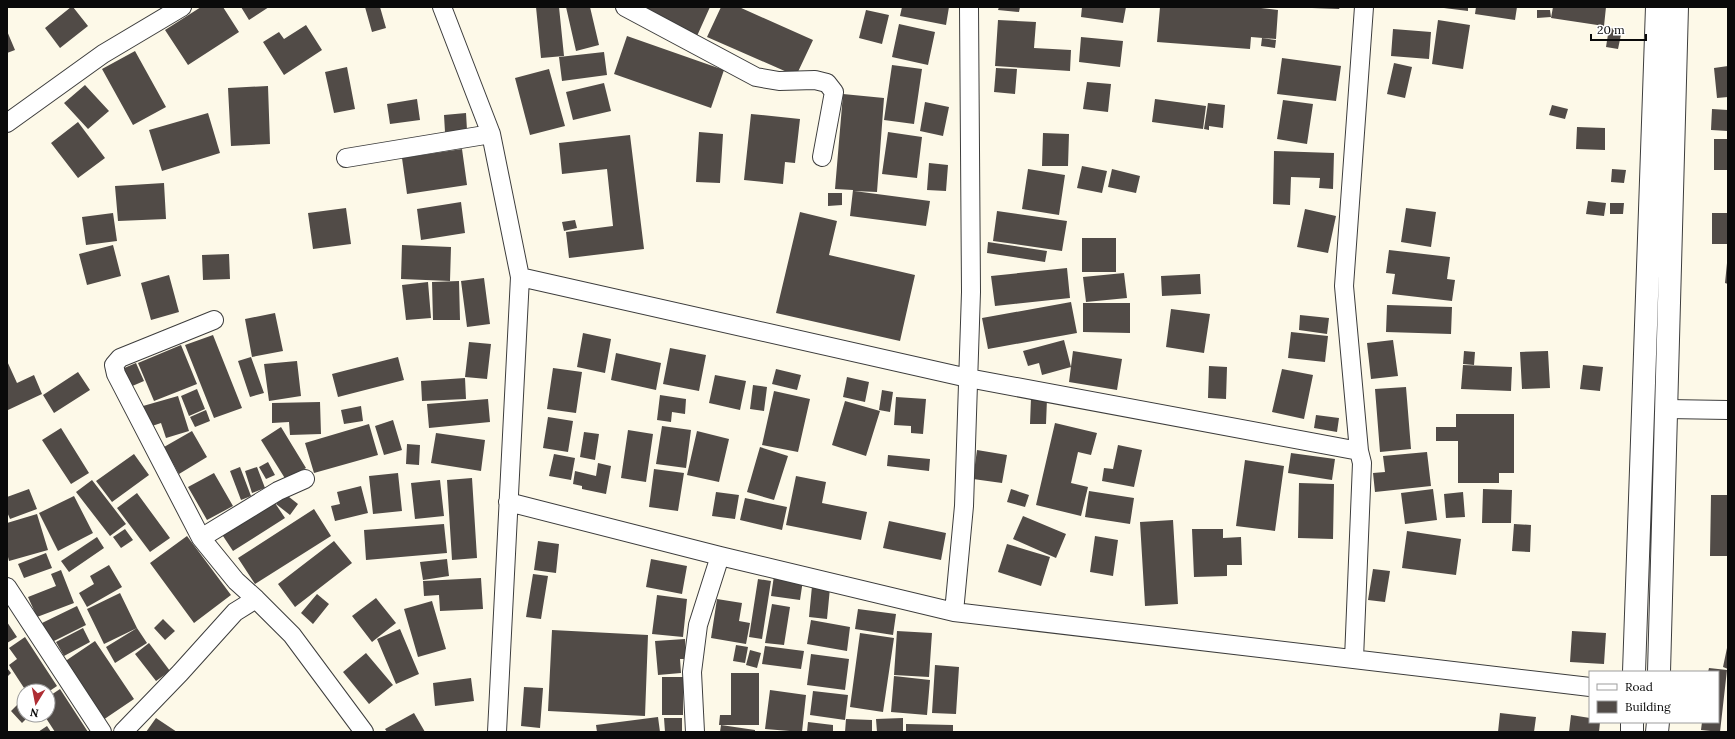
<svg xmlns="http://www.w3.org/2000/svg" width="1735" height="739" font-family="Lora,serif">
  <style>
    .building { fill: #514b47 }
    .lines { fill: none; stroke-linecap: round; stroke-linejoin: round }
    .minor-casing { stroke: #3d3d3d; stroke-width: 20 }
    .tertiary-casing { stroke: #3d3d3d; stroke-width: 24 }
    .minor { stroke: #fff; stroke-width: 18 }
    .tertiary { stroke: #fff; stroke-width: 22 }
  </style>
  <rect width="100%" height="100%" fill="#fdf9e8"/>
  <path class="building" d="M71 7H73L88 26 60 48 45 28Z
    M201 7H223L239 32 188 65 165 30Z
    M241 7H269L249 20Z
    M365 7H380L386 28 372 32Z
    M536 7H559L564 56 541 58Z
    M566 7H590L599 45 576 51Z
    M635 7H710L697 36Z
    M721 7H739L813 40 796 76 707 37Z
    M902 7H949L946 25 900 16Z
    M999 7H1020L1019 12 998 10Z
    M1082 7H1126L1123 23 1081 17Z
    M1160 7H1261V8L1278 10 1276 39 1251 37 1250 49 1157 42Z
    M1312 7H1340L1339 9 1312 8Z
    M1436 7H1468V11Z
    M1476 7H1517L1515 20 1475 14Z
    M1553 7H1606L1604 26 1551 18Z
    M866 10 889 15 882 44 859 38Z
    M1537 10H1550L1551 17 1537 18Z
    M998 20 1036 22 1034 48 1071 50 1070 71 995 66Z
    M1438 20 1470 25 1463 69 1432 64Z
    M899 24 935 32 928 65 892 57Z
    M306 25 322 50 284 75 263 42 279 32 284 39Z
    M1609 28 1622 30 1618 49 1606 47Z
    M1393 29 1431 32 1429 59 1391 56Z
    M7 31 15 50 7 53Z
    M627 36 724 70 711 108 614 74Z
    M1081 37 1123 41 1120 67 1079 62Z
    M1262 38 1276 40 1275 48 1261 46Z
    M135 51 166 107 133 125 102 69Z
    M604 52 607 75 562 81 559 57Z
    M1282 58 1341 66 1336 101 1277 94Z
    M1394 63 1412 67 1405 98 1387 94Z
    M892 65 922 69 914 124 884 120Z
    M1728 66V97L1717 98 1714 68Z
    M347 67 355 109 334 113 325 72Z
    M996 68 1017 69 1015 94 994 92Z
    M549 69 565 126 530 135 515 78Z
    M1087 82 1111 84 1108 112 1083 109Z
    M604 83 611 111 573 120 566 92Z
    M85 85 109 111 88 129 64 103Z
    M268 86 270 144 231 146 228 88Z
    M843 94 884 98 877 192 854 191 930 201 926 226 850 216 853 190 835 189Z
    M417 99 420 120 390 124 387 104Z
    M1155 99 1206 106 1203 129 1152 122Z
    M1283 100 1313 104 1307 144 1277 139Z
    M925 102 949 107 943 136 920 131Z
    M1208 103 1225 105 1223 128 1209 126V130L1204 129Z
    M1552 105 1568 109 1565 119 1549 115Z
    M1712 109 1728 110V131L1711 130Z
    M208 113 220 153 162 171 149 130Z
    M466 113 467 130 445 132 444 115Z
    M751 114 800 119 795 163 785 162 783 184 744 180Z
    M78 122 105 158 78 178 51 143Z
    M1577 127 1605 128V150L1576 149Z
    M699 132 723 134 720 183 696 182Z
    M888 132 922 137 917 178 882 174Z
    M1043 133 1069 134 1068 166H1042Z
    M630 135 644 249 569 258 566 232 613 226 607 169 562 174 559 143Z
    M1714 139H1728V170H1714Z
    M462 149 467 185 407 194 402 158Z
    M1274 151 1334 153 1333 189 1319 188 1320 178 1291 177 1290 205 1273 204Z
    M929 163 948 165 946 191 927 190Z
    M1082 166 1107 171 1102 193 1077 188Z
    M1028 169 1065 175 1059 215 1022 209Z
    M1112 169 1140 176 1136 193 1108 187Z
    M1612 169 1626 170 1624 183 1611 182Z
    M164 183 166 219 118 221 115 186Z
    M828 193H842V205L828 206Z
    M1588 201 1606 203 1604 216 1586 214Z
    M461 202 465 233 421 240 417 209Z
    M1610 203H1624L1623 214H1610Z
    M346 208 351 244 313 249 308 213Z
    M1406 208 1436 212 1431 247 1401 242Z
    M1305 209 1336 216 1328 253 1297 247Z
    M997 211 1067 221 1062 251 993 241Z
    M800 212 837 221 829 255 915 275 900 341 776 313Z
    M113 213 117 241 86 245 82 217Z
    M1712 213H1728V244H1712Z
    M575 220 577 228 564 231 562 222Z
    M1082 238H1116V272H1082Z
    M988 242 1047 251 1045 262 987 253Z
    M113 245 121 276 87 285 79 254Z
    M402 245 451 247 450 281 401 279Z
    M1389 250 1450 257 1447 279 1455 280 1452 301 1392 294 1395 274 1386 273Z
    M229 254 230 279 203 280 202 255Z
    M1727 263H1728V284L1725 283Z
    M1067 268 1070 298 995 306 991 276Z
    M1124 273 1127 298 1086 302 1083 277Z
    M1200 274 1201 294 1162 296 1161 276Z
    M169 275 179 312 151 320 141 283Z
    M484 278 490 324 467 327 461 281Z
    M459 281 460 320H433L432 282Z
    M428 282 431 318 406 320 402 285Z
    M1071 302 1077 333 988 349 982 318Z
    M1083 303H1130V333L1083 332Z
    M1387 305 1452 307 1451 334 1386 332Z
    M1171 309 1210 314 1204 353 1166 347Z
    M275 313 283 351 252 357 245 319Z
    M1300 315 1329 318 1327 334 1299 330Z
    M1291 332 1328 336 1325 362 1288 358Z
    M583 333 611 339 605 373 577 367Z
    M213 335 242 408 214 418 185 345Z
    M1064 340 1071 367 1042 375 1039 363 1028 366 1023 351Z
    M1393 340 1398 376 1371 379 1367 343Z
    M469 342 491 344 487 379 465 377Z
    M181 345 197 384 154 401 138 363Z
    M670 348 706 355 699 391 663 384Z
    M1073 351 1122 359 1117 390 1069 382Z
    M1464 351 1475 352 1474 365 1463 364Z
    M1548 351 1550 388 1522 389 1520 352Z
    M616 353 661 363 656 390 611 380Z
    M251 357 264 393 250 397 238 361Z
    M398 357 404 380 338 397 332 374Z
    M7 361 17 383 34 375 42 394 8 410Z
    M297 361 301 396 269 401 264 364Z
    M136 363 144 381 130 387 122 369Z
    M1463 365 1512 367 1511 391 1461 389Z
    M1583 365 1603 367 1600 391 1580 389Z
    M1209 366 1227 367 1226 399 1208 398Z
    M553 368 582 372 576 413 547 409Z
    M776 369 801 375 797 390 772 384Z
    M1282 369 1313 375 1304 419 1272 412Z
    M78 372 90 390 54 413 43 395Z
    M715 375 746 381 740 410 709 403Z
    M847 377 869 382 865 402 843 397Z
    M465 378 466 399 422 401 421 381Z
    M753 385 767 387 764 411 750 409Z
    M1406 387 1411 449 1380 452 1375 389Z
    M197 389 205 409 189 416 181 396Z
    M882 390 893 392 890 412 879 410Z
    M774 391 810 399 798 452 762 445Z
    M660 395 686 399 685 414 672 412 671 422 657 420Z
    M178 396 189 431 166 438 161 423 149 427 143 406Z
    M896 397 926 399 923 434 911 433V426L894 425Z
    M1031 398 1047 399 1046 424H1030Z
    M488 399 490 422 429 428 427 404Z
    M845 401 880 411 866 456 832 445Z
    M320 402 321 434 290 435 289 422 272 423V403Z
    M361 406 363 421 344 424 341 410Z
    M206 410 210 421 195 427 190 417Z
    M1456 414H1514V473H1499V483H1458V441H1436V427H1456Z
    M1316 415 1339 418 1337 432 1314 428Z
    M548 417 573 421 568 452 543 448Z
    M393 420 402 450 384 455 375 426Z
    M1055 423 1097 433 1091 455 1078 452 1071 483 1088 487 1081 516 1036 505Z
    M369 424 378 455 314 473 305 443Z
    M662 426 691 430 686 468 656 464Z
    M281 427 306 468 286 480 261 440Z
    M61 428 89 473 71 484 42 440Z
    M628 430 653 434 646 482 621 478Z
    M192 431 207 457 179 474 164 447Z
    M697 431 729 439 719 482 687 475Z
    M584 432 599 434 595 460 580 457Z
    M436 433 485 440 481 471 431 463Z
    M407 444 420 445 419 465 406 464Z
    M1118 445 1142 450 1134 487 1102 481 1104 468 1113 469Z
    M760 447 788 456 774 500 747 492Z
    M977 450 1007 455 1002 483 973 479Z
    M1427 452 1431 486 1375 492 1373 473 1385 472 1383 456Z
    M1291 453 1335 459 1332 480 1288 473Z
    M134 454 149 475 112 502 96 481Z
    M554 454 575 458 571 480 549 476Z
    M888 455 930 459 929 471 887 466Z
    M1245 460 1284 466 1275 531 1236 526Z
    M268 462 275 475 266 479 259 467Z
    M598 463 611 466 606 494 582 489V486L573 484 575 471 596 476Z
    M240 467 251 496 241 500 230 471Z
    M257 467 265 488 252 493 245 471Z
    M654 469 684 473 678 511 649 507Z
    M214 473 233 506 207 520 188 487Z
    M398 473 402 511 373 514 369 476Z
    M796 476 826 482 822 503 867 512 861 540 786 525Z
    M472 478 477 558 452 560 447 480Z
    M92 480 126 524 110 536 76 492Z
    M440 480 444 516 415 519 411 483Z
    M1299 483 1334 484 1333 539 1298 538Z
    M361 486 368 513 335 521 331 506 340 504 337 492Z
    M29 489 37 509 10 519 7 512V497Z
    M1011 489 1029 495 1025 507 1007 502Z
    M1433 489 1437 520 1405 524 1401 493Z
    M1483 489 1512 490 1511 523H1482Z
    M1089 491 1134 498 1130 524 1085 517Z
    M716 492 739 495 735 519 712 516Z
    M1463 492 1465 517 1446 518 1444 494Z
    M137 493 170 538 150 552 117 508Z
    M284 493 298 504 290 515 276 504Z
    M1711 495H1728V556H1710Z
    M74 496 93 533 58 551 39 513Z
    M745 498 787 507 782 530 740 520Z
    M273 500 285 518 233 551 221 533Z
    M314 509 331 536 255 584 238 558Z
    M37 514 48 550 9 561 7 553V523Z
    M1023 516 1066 534 1056 558 1013 539Z
    M1173 520 1178 604 1145 606 1140 522Z
    M889 521 946 533 941 560 883 548Z
    M444 524 447 553 366 560 364 530Z
    M1514 524 1531 525 1530 552 1512 551Z
    M125 529 133 540 121 548 113 537Z
    M1192 529H1223V538L1241 537 1242 565H1227V576L1194 577Z
    M1407 531 1461 539 1456 575 1402 568Z
    M187 536 231 595 194 623 150 563Z
    M1095 536 1118 540 1113 576 1090 572Z
    M97 537 104 548 69 572 61 561Z
    M334 541 352 563 295 607 278 584Z
    M538 541 559 544 556 573 534 570Z
    M1007 544 1050 557 1041 586 998 572Z
    M46 553 52 568 24 578 18 564Z
    M447 559 449 576 423 580 420 562Z
    M651 559 687 566 682 594 646 587Z
    M109 565 122 587 87 607 79 593 94 584 90 576Z
    M1373 569 1390 571 1385 602 1368 600Z
    M61 570 74 603 37 617 28 597 56 586 51 574Z
    M533 574 548 576 541 619 526 617Z
    M774 576 803 580 800 600 771 596Z
    M481 578 483 609 440 611 439 595 424 596 423 581Z
    M758 579 771 581 762 639 749 637Z
    M812 586 830 588 827 619 809 617Z
    M120 593 137 628 104 644 87 609Z
    M317 594 329 604 313 624 301 613Z
    M657 595 687 599 683 637 652 634Z
    M376 598 396 623 372 642 352 616Z
    M717 599 742 603 739 621 750 623 746 644 711 638Z
    M432 601 446 649 418 657 404 609Z
    M772 604 790 607 784 645 765 643Z
    M77 606 86 625 52 642 42 623Z
    M858 609 896 614 893 635 855 629Z
    M163 619 175 631 165 640 154 628Z
    M811 620 850 627 847 651 807 644Z
    M7 622 17 637 7 643Z
    M83 628 90 642 64 656 56 642Z
    M137 628 147 643 115 663 106 647Z
    M400 629 419 674 396 684 377 639Z
    M552 630 648 635 645 716 548 711Z
    M897 631 932 633 929 677 894 675Z
    M1572 631 1606 633 1604 664 1570 662Z
    M860 633 894 638 883 712 850 707Z
    M25 637 57 686 48 692V691H26L9 665 17 659 9 648Z
    M685 639 686 659H680L681 673 658 675 655 641Z
    M95 641 134 699 103 720 64 662Z
    M149 643 170 671 156 681 135 654Z
    M736 645 748 647 745 663 733 661Z
    M765 646 804 651 801 669 762 664Z
    M1727 648H1728V669L1723 667Z
    M750 650 761 653 757 668 746 665Z
    M366 653 393 685 369 704 343 672Z
    M811 654 849 659 845 690 807 685Z
    M935 665 959 667 956 714 932 713Z
    M7 668 11 673 7 677Z
    M1709 668 1727 670 1720 732 1701 730 1702 722H1718V672H1708Z
    M731 673H759V725H719L720 715H731Z
    M894 676 930 680 927 715 891 712Z
    M662 677H683V715H662Z
    M471 678 474 701 435 706 433 683Z
    M524 687 543 688 540 728 521 726Z
    M60 689 88 732H55L44 715H48V697Z
    M770 690 806 695 802 732 765 729Z
    M813 691 848 695 845 720 810 715Z
    M20 702 24 707V715H30L22 723 11 711Z
    M414 713 425 732H387L385 729Z
    M1500 713 1536 717 1534 732H1498Z
    M1571 715 1590 718V722H1600L1599 732H1569Z
    M658 717 660 732H597L596 725Z
    M156 718 177 732H146Z
    M664 718H682V732H665Z
    M903 718V732H877L876 719Z
    M846 719 872 720V732H845Z
    M808 722 833 725V732H807Z
    M906 724 953 725V732H906Z
    M721 725 755 730V732H720Z
    M47 726 51 732H38Z"/>
  <g class="lines">
    <g class="minor-casing">
      <path id="minor" d="M442 7 491 134 520 277 497 732
        M625 7 756 77 779 81 815 80 827 83 834 92 822 157
        M7 123 103 54 182 7
        M346 158 491 134
        M520 277 968 378 1359 451
        M214 320 120 358 114 365 116 374 201 538 236 581 256 599
        M1667 409 1728 410
        M508 502 720 556 954 612 1590 687
        M201 538 278 491 305 479
        M7 587 102 732
        M954 612 964 506 971 292 969 7
        M1354 659 1362 463 1359 451 1344 286 1364 7
        M123 732 180 673 235 612 256 599 292 635 364 732
        M695 732 692 672 698 625 720 556"/>
    </g>
    <g class="tertiary-casing">
      <path id="tertiary" d="M1634 672 1657 7
        M1659 672 1677 7
        M1632 732V722
        M1657 732 1658 722"/>
    </g>
    <use href="#minor" class="minor"/>
    <use href="#tertiary" class="tertiary"/>
  </g>
  <rect width="1735" height="739" fill="none" stroke="#0a0a0a" stroke-width="16"/>
  <rect x="1589" y="671" width="130" height="52" fill="#ffffff" stroke="#9d9d9d"/>
  <rect x="1597" y="684" width="20" height="6" fill="#ffffff" stroke="#9d9d9d"/>
  <text x="1625" y="691" font-size="12" fill="#0a0a0a">Road</text>
  <rect x="1597" y="701" width="20" height="12" fill="#514b47" stroke="#9d9d9d"/>
  <text x="1625" y="711" font-size="12" fill="#0a0a0a">Building</text>
  <g transform="translate(36 703) rotate(190)"><circle r="19" fill="#ffffff" stroke="#9d9d9d"/>
  <path d="M0-3L7 15L0 10L-7 15Z" fill="#ae2d33"/>
  <text y="-6" font-size="11" font-weight="bold" text-anchor="middle" fill="#0a0a0a">N</text>
  </g>
  <path d="M1591 34v6h55v-6" fill="none" stroke="#0a0a0a" stroke-width="2"/>
  <text x="1597" y="34" font-size="12" fill="#0a0a0a" stroke="#ffffff" stroke-width="3" paint-order="stroke">20 m</text>
</svg>
